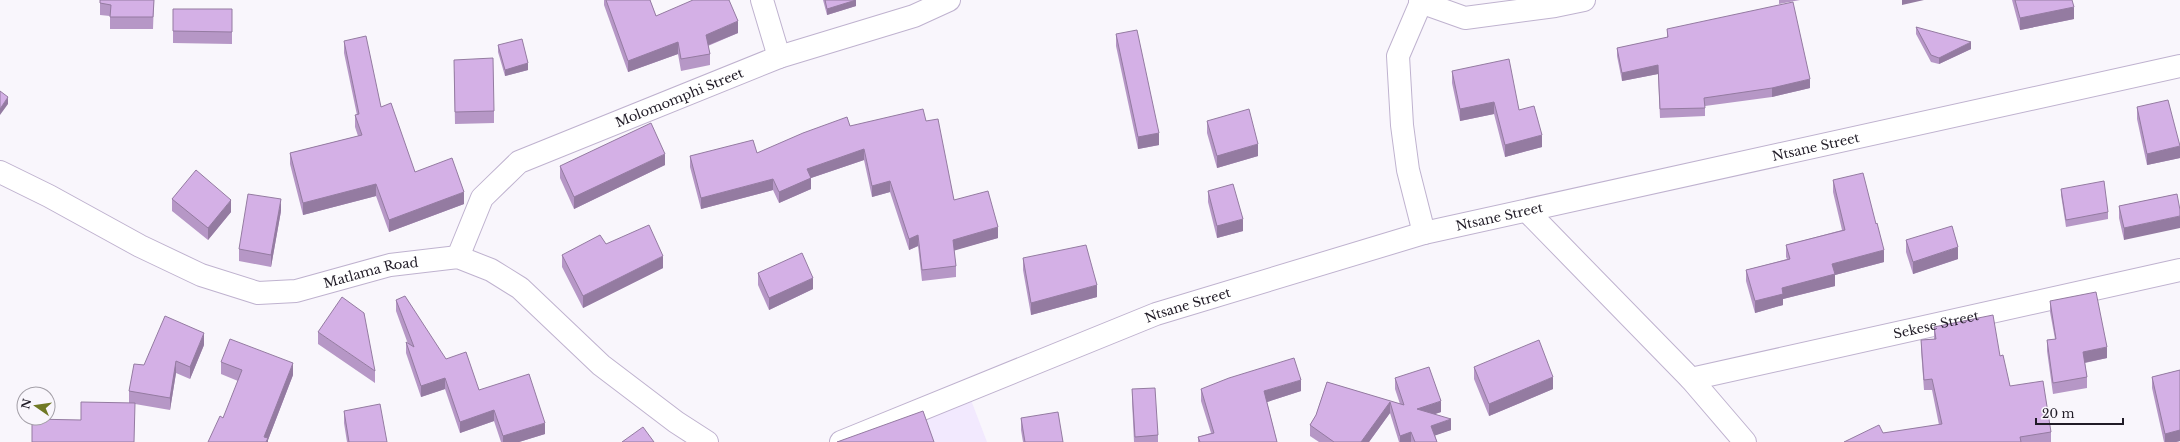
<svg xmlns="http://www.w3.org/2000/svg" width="2180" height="442" font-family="'Libre Baskerville',serif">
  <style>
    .commercial { fill: #f2e9fe }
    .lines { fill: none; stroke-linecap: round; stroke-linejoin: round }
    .minor-casing { stroke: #bfb2cf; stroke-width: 24 }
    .tertiary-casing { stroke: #bfb2cf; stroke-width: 24 }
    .minor { stroke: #fff; stroke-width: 22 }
    .tertiary { stroke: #fff; stroke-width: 22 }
    .wall { fill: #b697c6 }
    .shaded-wall { fill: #947ba1 }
    .building { fill: #d4b0e6; stroke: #947ba1 }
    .labels { text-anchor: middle; stroke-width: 3.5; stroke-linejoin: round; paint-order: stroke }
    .street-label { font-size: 13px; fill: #211c27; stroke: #f9f6fc }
  </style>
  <rect width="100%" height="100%" fill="#f9f6fc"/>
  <path class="commercial" d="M971 400 987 442H868Z"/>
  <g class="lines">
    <g class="minor-casing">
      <g id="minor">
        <path d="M762 0 779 57"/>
        <path d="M1420 2 1465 18 1555 6 1584 0"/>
        <path d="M1527 211 1691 379 1745 442"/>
        <path id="s1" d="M458 257 482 198 519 162 779 57 914 16 949 0"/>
        <path id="s2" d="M1691 379 2180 270"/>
      </g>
    </g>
    <g class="tertiary-casing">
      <g id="tertiary">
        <path d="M1422 0 1398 56 1402 125 1408 170 1424 233"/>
        <path id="s3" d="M0 172 49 196 140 246 201 275 258 293 296 291 390 265 458 257 491 270 520 288 601 365 676 422 707 442"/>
        <path id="s4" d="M841 442 1156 314 1424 233 2180 66"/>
      </g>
    </g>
    <use href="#minor" class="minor"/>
    <use href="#tertiary" class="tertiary"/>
  </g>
  <path class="wall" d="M100 0H154L153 29H110V16L100 15Z
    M604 0H650L656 16 738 33 708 46 710 54V65L681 71 678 54 628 72 604 5Z
    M823 0H856V6L827 15Z
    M1779 0H1800L1779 4Z
    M2012 0H2072L2074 19 2020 30Z
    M173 9H232V44L173 43Z
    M1916 27 1971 49 1939 64 1931 62 1916 34Z
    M1667 29 1810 88 1772 97 1705 106V116L1660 118 1658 74 1622 81 1617 56V48L1667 38Z
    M1116 34 1159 145 1138 149 1116 46Z
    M344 41 381 107 415 172 464 204 389 232 376 196 303 215 290 164V153L358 136 355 127V115H357L344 53Z
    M498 45 528 70 505 76 498 52Z
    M454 71 494 111V123L455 124Z
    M1452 71 1519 110 1542 147 1505 157 1494 114 1460 121 1452 83Z
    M2137 107 2180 158 2147 165 2137 119Z
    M926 121 954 200 998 238 954 250 956 266V277L922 281 918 246 909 250 890 192 872 197 864 160 811 178V189L779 203 773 190 701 209 690 167V156L757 153 850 126Z
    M1207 121 1258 156 1217 168 1207 133Z
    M665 165 574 209 560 178V166Z
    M1833 180 1884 262 1835 275V286L1783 299V305L1755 313 1746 281V270L1787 259 1786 257V245L1842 230 1833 192Z
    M2061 189 2108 212V219L2066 227 2061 195Z
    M1208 191 1243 231 1217 238 1208 202Z
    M2177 194 2124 240 2119 218V206Z
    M172 199 231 212 208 240 172 211Z
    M281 211 271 267 239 261V249Z
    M1906 240 1958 259 1913 274 1906 252Z
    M562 255 663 268 583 308 562 267Z
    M1023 258 1097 297 1031 315 1023 270Z
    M758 273 813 289 769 310 758 285Z
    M396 300 446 359 479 390 545 434 519 442H501L494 421 460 433 445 389 421 397 406 353V342L408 344 396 311Z
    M2050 301 2107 358 2085 363 2087 377V388L2053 394 2047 351V340L2055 339 2050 312Z
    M1934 327 2000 356 2010 386 2051 432V442H1844L1883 433 1939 425 1932 390H1924L1921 350V340L1934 339Z
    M318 332 375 371V383L318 344Z
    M204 345 190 379 176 373 170 410 135 404 81 420 129 403V391L144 365Z
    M221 362 293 375 268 440V442L238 381 221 374Z
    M1474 367 1553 389 1489 416 1474 379Z
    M2180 370V441L2176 442H2164L2152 388V377Z
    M1395 378 1441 412 1435 414 1451 430 1435 435 1437 442H1399L1390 413 1369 442H1319L1310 436V425L1316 415 1327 382 1400 404 1395 389Z
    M1132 389 1158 435V442H1134L1132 401Z
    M1201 389 1301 391 1267 402 1277 442H1198V437L1211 433 1201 401Z
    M344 411 387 442H347L344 423Z
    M1021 418 1063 442H1023L1021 430Z"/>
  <path class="shaded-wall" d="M856 0V6L827 15V9Z
    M1902 0H1924L1902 5Z
    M2074 7V19L2020 30V18Z
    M738 21V33L706 46V35Z
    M678 42V54L628 72V61Z
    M1971 42V49L1939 64V58Z
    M528 63V70L505 76V70Z
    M1658 65V74L1622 81V73Z
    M1810 79V88L1772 97V88Z
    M8 97V104L0 115V109Z
    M1494 102V114L1460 121V109Z
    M1159 133V145L1138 149V137Z
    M1542 135V147L1505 157V145Z
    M1258 144V156L1217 168V156Z
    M2180 146V158L2147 165V154Z
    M864 149V160L811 178V189L779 203V192L807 169Z
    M665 154V165L574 209V197Z
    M773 179V190L701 209V198Z
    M890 181V192L872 197V186Z
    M376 184V196L303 215V203Z
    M464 192V204L389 232V220Z
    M281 199V211L271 267V255Z
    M231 200V212L208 240V228Z
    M2180 216V228L2124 240V228Z
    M1243 219V231L1217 238V226Z
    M998 227V238L953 251V240Z
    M918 235V246L909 250V239Z
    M1958 247V259L1913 274V262Z
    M1884 250V262L1835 275V286L1783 299V305L1755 313V301L1782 288 1832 264Z
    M663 256V268L583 308V296Z
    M813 278V289L769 310V298Z
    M1097 285V297L1031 315V303Z
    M204 333V345L190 379V367Z
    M2107 347V358L2083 363V352Z
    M176 361V373L170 410V398Z
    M293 363V375L268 440V442H264V437Z
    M1553 377V389L1489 416V404Z
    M445 378V389L421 397V386Z
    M1301 380V391L1264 403V391Z
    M1441 401V412L1417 420V409Z
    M1390 402V413L1369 442H1361Z
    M494 410V421L460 433V422Z
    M1451 419V430L1431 437V426Z
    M545 423V434L519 442H503V436Z
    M2180 430V441L2176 442H2165V434Z
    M1411 432V442H1400V436Z"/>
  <path class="building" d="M100 0H154L153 17H110L111 5 100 3Z
    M606 0H650L656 16 693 0H729L738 21 706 35 710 54 681 59 678 42 628 61Z
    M825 0H856L827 9Z
    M2015 0H2072L2074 7 2020 18Z
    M1793 2 1810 79 1772 88 1704 98 1705 108 1660 109 1658 65 1622 73 1617 48 1668 37 1667 29Z
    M173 9H232V32L173 31Z
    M1916 27 1971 42 1939 58 1931 55Z
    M1137 30 1159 133 1138 137 1116 34Z
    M366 36 381 107 391 103 415 172 452 158 464 192 389 220 376 184 303 203 290 153 362 135 355 115 359 114 344 41Z
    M522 39 528 63 505 70 498 45Z
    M493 58 494 111 455 112 454 60Z
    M1509 59 1519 110 1534 106 1542 135 1505 145 1494 102 1460 109 1452 71Z
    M0 91 8 97 0 109Z
    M2168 100 2180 146 2147 154 2137 107Z
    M923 109 926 121 938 119 954 200 988 191 998 227 953 240 956 266 922 270 918 235 909 239 890 181 872 186 864 149 807 169 811 178 779 192 773 179 701 198 690 156 753 140 757 153 803 133 847 117 850 126Z
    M1249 109 1258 144 1217 156 1207 121Z
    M651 123 665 154 574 197 560 166Z
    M196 170 231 200 208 228 172 199Z
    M1863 173 1876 224 1877 223 1884 250 1832 264 1835 274 1782 288 1783 294 1755 301 1746 270 1790 259 1786 245 1845 230 1833 180Z
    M2104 181 2108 212 2066 220 2061 189Z
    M1233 184 1243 219 1217 226 1208 191Z
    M248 194 281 199 271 255 239 249Z
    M2177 194 2180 210V216L2124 228 2119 206Z
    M649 225 663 256 583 296 562 255 600 235 606 244Z
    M1952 226 1958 247 1913 262 1906 240Z
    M1086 245 1097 285 1031 303 1023 258Z
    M802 253 813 278 769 298 758 273Z
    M2096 292 2107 347 2083 352 2087 377 2053 383 2047 340 2056 339 2050 301Z
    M405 296 446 359 466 352 479 390 529 374 545 423 503 436 494 410 460 422 445 378 421 386 406 342 414 347 396 300Z
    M342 297 364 313 375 371 318 332Z
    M1993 315 2000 356 2003 355 2010 386 2043 381 2051 432 2020 437 2021 442H1844L1879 425 1883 433 1942 424 1932 379 1924 380 1921 340 1936 339 1934 327Z
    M165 316 204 333 190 367 176 361 170 398 129 391 134 364 144 365Z
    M230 339 293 363 264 437 268 438 266 442H208L220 416 223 418 242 370 221 362Z
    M1539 340 1553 377 1489 404 1474 367Z
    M1294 358 1301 380 1264 391 1277 442H1200L1198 437 1214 433 1201 389 1229 378Z
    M1429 367 1441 401 1417 409 1451 419 1431 426 1437 442H1415L1411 432 1400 436 1390 402 1361 442H1334L1310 425 1316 415 1327 382 1404 405 1395 378Z
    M2180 370V430L2165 434 2152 377Z
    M1155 388 1158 435 1135 437 1132 389Z
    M81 402 135 403 134 442H32V419L81 420Z
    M380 404 387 442H349L344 411Z
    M923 411 934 442H837Z
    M1058 412 1063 442H1025L1021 418Z
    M643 427 654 442H622Z"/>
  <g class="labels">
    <g class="street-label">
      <text dy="5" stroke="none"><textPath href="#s1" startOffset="288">Molomomphi Street</textPath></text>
      <text dy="5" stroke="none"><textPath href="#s4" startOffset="1021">Ntsane Street</textPath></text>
      <text dy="5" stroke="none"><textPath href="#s4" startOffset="697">Ntsane Street</textPath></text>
      <text dy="5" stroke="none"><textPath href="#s3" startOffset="401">Matlama Road</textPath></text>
      <text dy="5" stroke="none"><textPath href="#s4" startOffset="373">Ntsane Street</textPath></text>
      <text dy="5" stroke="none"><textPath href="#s2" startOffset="251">Sekese Street</textPath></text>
    </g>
  </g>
  <g transform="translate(36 406) rotate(283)"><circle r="19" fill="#f9f6fc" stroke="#a39fa7"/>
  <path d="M0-3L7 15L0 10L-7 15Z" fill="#707925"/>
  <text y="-6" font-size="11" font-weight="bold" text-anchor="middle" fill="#211c27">N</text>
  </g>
  <path d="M2036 418v6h87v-6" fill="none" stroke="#211c27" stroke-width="2"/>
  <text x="2042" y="418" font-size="12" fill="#211c27" stroke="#f9f6fc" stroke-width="3" paint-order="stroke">20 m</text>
</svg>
